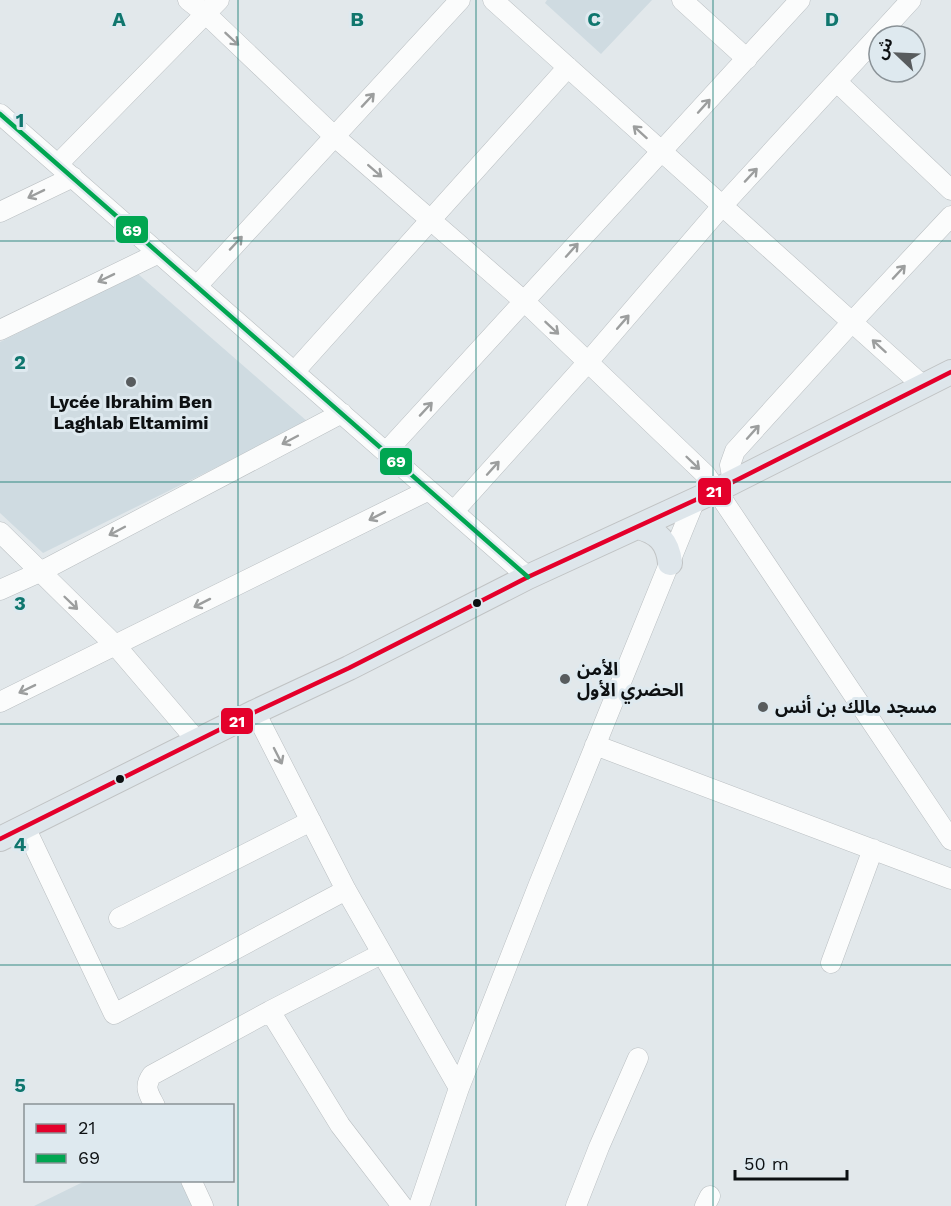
<svg xmlns="http://www.w3.org/2000/svg" width="951" height="1206" font-family="'Work Sans','Noto Sans Arabic',sans-serif">
  <style>
    .built { fill: #cfdbe1 }
    .lines { fill: none; stroke-linecap: round; stroke-linejoin: round }
    .minor-casing { stroke: #b9bec1; stroke-width: 21 }
    .major-casing { stroke: #c0c3c4; stroke-width: 26 }
    .minor { stroke: #fbfcfc; stroke-width: 20 }
    .major { stroke: #dee6eb; stroke-width: 24 }
    .bus-1-casing { stroke: #dee9ef; stroke-width: 9 }
    .bus-2-casing { stroke: #dee9ef; stroke-width: 9 }
    .bus-1 { stroke: #e4002b; stroke-width: 4.5 }
    .bus-2 { stroke: #00a651; stroke-width: 4.5 }
    .oneway { stroke: #9c9e9e }
    .grid { fill: none; stroke: #0f766e; stroke-width: 1.5; stroke-opacity: 0.55 }
    .poi-dot { fill: #585c5e; stroke: #dee9ef; stroke-width: 2 }
    .bus-dot { fill: #0d1012; stroke: #dee9ef; stroke-width: 2 }
    .labels { text-anchor: middle; stroke-width: 6; stroke-linejoin: round; paint-order: stroke }
    .poi-label { font-size: 18px; font-weight: bold; fill: #0d1012; stroke: #dee9ef; text-anchor: start }
    .grid-label { font-size: 20px; text-anchor: middle; font-weight: bold; fill: #0f766e; stroke: #dee9ef; stroke-width: 6; stroke-linejoin: round; paint-order: stroke }
    .line-badge { stroke: #dee9ef; stroke-width: 2 }
    .badge-label { font-size: 16px; text-anchor: middle; font-weight: bold; fill: #fff }
  </style>
  <rect width="100%" height="100%" fill="#e2e8eb"/>
  <path class="built" d="M547 0H652L601 54 545 3Z
    M138 274 308 422 43 553 0 513V342Z
    M87 1180 188 1181 201 1206H34Z"/>
  <g class="lines">
    <g class="minor-casing">
      <path id="minor" d="M188 0 206 14 334 136 525 302 706 475 951 840
        M493 0 922 385
        M682 0 747 59
        M837 82 951 190
        M0 114 528 577
        M58 164 219 0
        M0 212 73 177
        M197 286 460 0
        M0 330 159 253
        M294 372 568 67
        M386 452 800 0
        M733 482 730 465 735 451 852 322 951 216
        M454 511 588 362 722 206 911 0
        M0 532 116 646 198 742
        M0 590 40 572 342 413
        M0 702 429 490
        M255 712 346 890 459 1088
        M595 745 951 879
        M25 827 114 1014 346 890
        M119 918 311 821
        M831 963 873 849
        M270 1011 340 1125 402 1206
        M155 1106C149 1094 143 1087 152 1075L270 1011 381 954
        M191 1180 203 1206
        M419 1206 459 1088 539 884 695 500
        M576 1206 599 1147 638 1058
        M705 1206 710 1196"/>
    </g>
    <g class="major-casing">
      <path id="major" d="M638 527C658 532 668 542 670 563
        M0 839 255 712 349 668 528 577 717 490 951 372"/>
    </g>
    <use href="#minor" class="minor"/>
    <use href="#major" class="major"/>
    <g class="bus-1-casing">
      <path id="bus-1" d="M0 839 255 712 349 668 528 577 717 490 951 372"/>
    </g>
    <g class="bus-2-casing">
      <path id="bus-2" d="M0 114 528 577"/>
    </g>
    <use href="#bus-1" class="bus-1"/>
    <use href="#bus-2" class="bus-2"/>
  </g>
  <defs><path id="oneway-shaft" d="M-6 0H5M1.5-3L5.5 0L1.5 3" fill="none" stroke-width="1.6" stroke-linecap="round" stroke-linejoin="round" transform="scale(1.5)"/></defs>
  <g class="oneway">
    <use href="#oneway-shaft" transform="translate(232 39) rotate(43)"/>
    <use href="#oneway-shaft" transform="translate(368 100) rotate(-47)"/>
    <use href="#oneway-shaft" transform="translate(704 106) rotate(-48)"/>
    <use href="#oneway-shaft" transform="translate(640 132) rotate(-138)"/>
    <use href="#oneway-shaft" transform="translate(375 171) rotate(41)"/>
    <use href="#oneway-shaft" transform="translate(751 175) rotate(-47)"/>
    <use href="#oneway-shaft" transform="translate(36 194) rotate(154)"/>
    <use href="#oneway-shaft" transform="translate(236 243) rotate(-47)"/>
    <use href="#oneway-shaft" transform="translate(572 250) rotate(-48)"/>
    <use href="#oneway-shaft" transform="translate(899 272) rotate(-47)"/>
    <use href="#oneway-shaft" transform="translate(106 278) rotate(154)"/>
    <use href="#oneway-shaft" transform="translate(623 322) rotate(-49)"/>
    <use href="#oneway-shaft" transform="translate(552 328) rotate(43)"/>
    <use href="#oneway-shaft" transform="translate(879 346) rotate(-138)"/>
    <use href="#oneway-shaft" transform="translate(426 409) rotate(-47)"/>
    <use href="#oneway-shaft" transform="translate(753 432) rotate(-48)"/>
    <use href="#oneway-shaft" transform="translate(290 440) rotate(152)"/>
    <use href="#oneway-shaft" transform="translate(693 463) rotate(44)"/>
    <use href="#oneway-shaft" transform="translate(493 468) rotate(-48)"/>
    <use href="#oneway-shaft" transform="translate(377 516) rotate(153)"/>
    <use href="#oneway-shaft" transform="translate(117 531) rotate(152)"/>
    <use href="#oneway-shaft" transform="translate(71 603) rotate(44)"/>
    <use href="#oneway-shaft" transform="translate(202 603) rotate(153)"/>
    <use href="#oneway-shaft" transform="translate(27 689) rotate(154)"/>
    <use href="#oneway-shaft" transform="translate(278 756) rotate(63)"/>
  </g>
  <path class="grid" d="M238 0V1206M476 0V1206M713 0V1206M0 241H951M0 482H951M0 724H951M0 965H951"/>
  <g class="poi-dot">
    <circle cx="131" cy="382" r="6"/>
    <circle cx="565" cy="679" r="6"/>
    <circle cx="763" cy="707" r="6"/>
  </g>
  <g class="bus-dot">
    <circle cx="477" cy="603" r="5"/>
    <circle cx="120" cy="779" r="5"/>
  </g>
  <g class="labels">
    <g class="poi-label">
      <text x="131" y="408" text-anchor="middle">Lycée Ibrahim Ben<tspan x="131" dy="21">Laghlab Eltamimi</tspan></text>
      <text x="577" y="675">الأمن<tspan x="577" dy="21">الحضري الأول</tspan></text>
      <text x="775" y="713">مسجد مالك بن أنس</text>
    </g>
  </g>
  <g class="grid-label">
    <text x="119" y="26">A</text>
    <text x="357" y="26">B</text>
    <text x="594" y="26">C</text>
    <text x="832" y="26">D</text>
    <text x="20" y="127">1</text>
    <text x="20" y="369">2</text>
    <text x="20" y="610">3</text>
    <text x="20" y="851">4</text>
    <text x="20" y="1092">5</text>
  </g>
  <g class="line-badge">
    <rect x="115" y="215" width="34" height="29" rx="6" fill="#00a651"/>
    <rect x="379" y="447" width="34" height="29" rx="6" fill="#00a651"/>
    <rect x="697" y="477" width="35" height="29" rx="6" fill="#e4002b"/>
    <rect x="220" y="707" width="34" height="28" rx="6" fill="#e4002b"/>
  </g>
  <g class="badge-label">
    <text x="132" y="236">69</text>
    <text x="396" y="467">69</text>
    <text x="714" y="497">21</text>
    <text x="237" y="727">21</text>
  </g>
  <rect x="24" y="1104" width="210" height="78" fill="#dee9ef" stroke="#8a9297" stroke-width="1.5"/>
  <rect x="36" y="1124" width="30" height="9" fill="#e4002b" stroke="#8a9297" stroke-width="1.5"/>
  <text x="78" y="1134" font-size="18" fill="#0d1012">21</text>
  <rect x="36" y="1154" width="30" height="9" fill="#00a651" stroke="#8a9297" stroke-width="1.5"/>
  <text x="78" y="1164" font-size="18" fill="#0d1012">69</text>
  <g transform="translate(897 54) rotate(293)"><circle r="28" fill="#dee9ef" stroke="#8a9297" stroke-width="1.5"/>
  <path d="M0-4.5L10 22L0 15L-10 22Z" fill="#585c5e"/>
  <text y="-9" font-size="16" font-weight="bold" text-anchor="middle" fill="#0d1012">ش</text>
  </g>
  <path d="M735 1170v9h112v-9" fill="none" stroke="#0d1012" stroke-width="3"/>
  <text x="744" y="1170" font-size="18" fill="#0d1012" stroke="#dee9ef" stroke-width="4.5" paint-order="stroke">50 m</text>
</svg>
